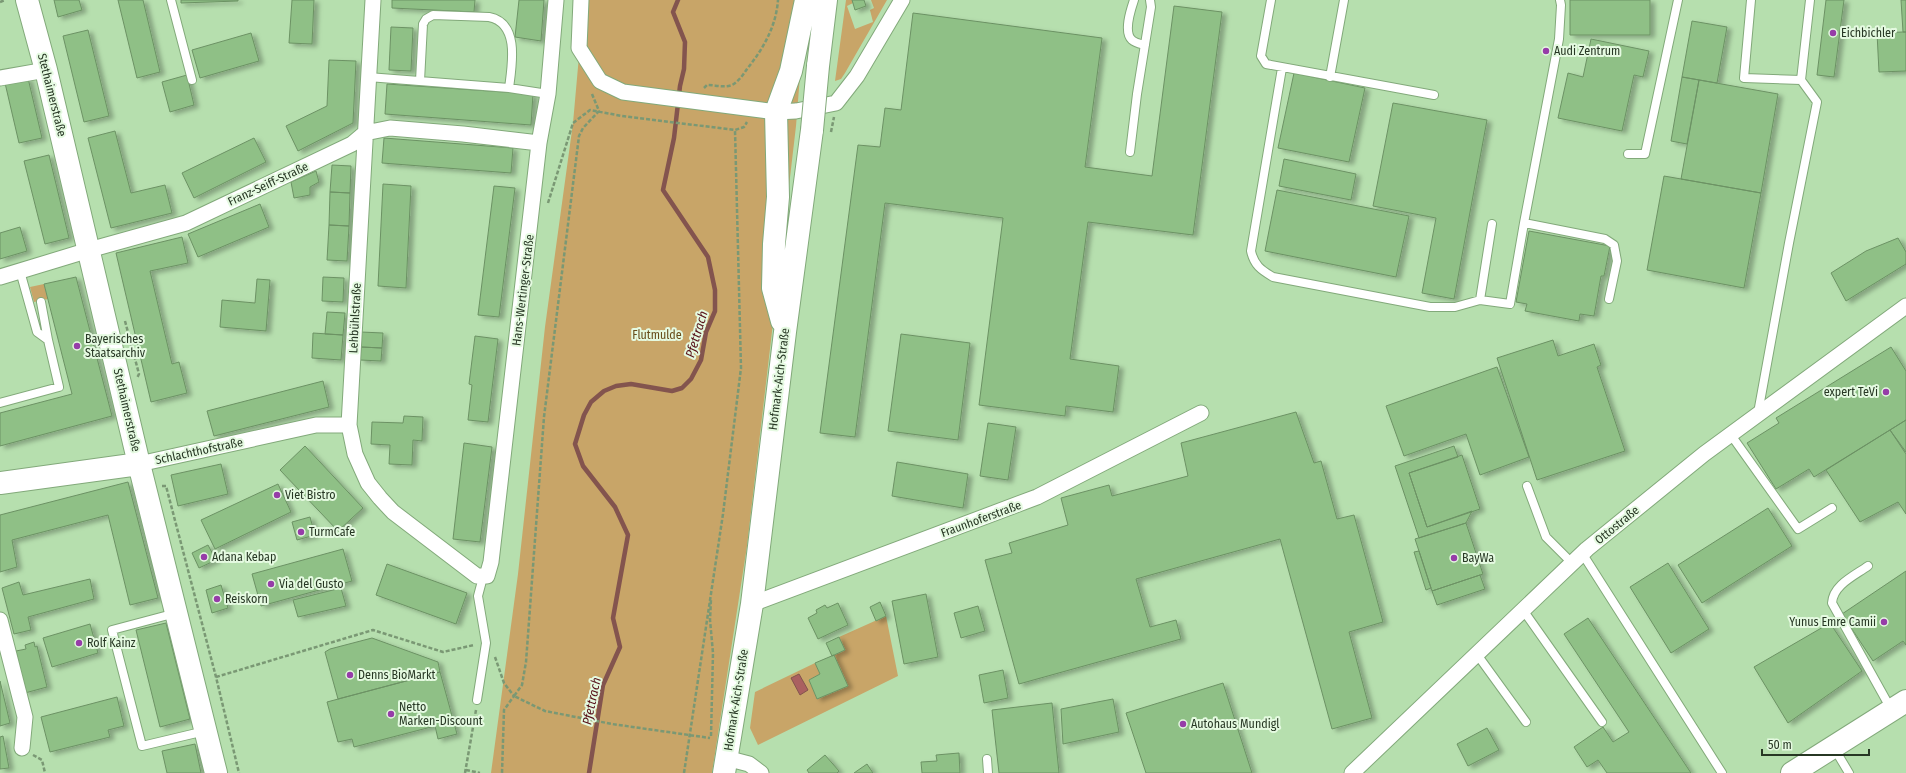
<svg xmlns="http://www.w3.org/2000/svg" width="1906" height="773" font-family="'Fira Sans Condensed',sans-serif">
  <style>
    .green { fill: #c8a568 }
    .water { fill: #aa6060; stroke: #83544e }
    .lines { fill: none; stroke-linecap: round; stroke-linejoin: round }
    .stream { stroke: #83544e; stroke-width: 4.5 }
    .building { fill: #8fc086; stroke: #6c9264; filter: url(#shadow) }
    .lane-casing { stroke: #82a97a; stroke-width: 10 }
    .street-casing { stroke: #82a97a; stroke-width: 17 }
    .secondary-casing { stroke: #82a97a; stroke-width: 24 }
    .primary-casing { stroke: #82a97a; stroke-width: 24 }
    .path { stroke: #7a9874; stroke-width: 2.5; stroke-dasharray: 4 2; stroke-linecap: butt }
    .lane { stroke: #fff; stroke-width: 8 }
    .street { stroke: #fff; stroke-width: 15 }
    .secondary { stroke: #fff; stroke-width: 22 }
    .primary { stroke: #fff; stroke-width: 22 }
    .primary-bridge-casing { stroke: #82a97a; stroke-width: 24; stroke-linecap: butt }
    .primary-bridge { stroke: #fff; stroke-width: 22 }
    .poi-dot { fill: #963da8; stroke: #e5fae1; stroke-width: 1.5 }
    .labels { text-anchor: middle; stroke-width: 4; stroke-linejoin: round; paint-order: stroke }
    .poi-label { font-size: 12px; fill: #273724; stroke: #e5fae1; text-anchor: start }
    .street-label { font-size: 12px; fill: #273724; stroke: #e5fae1 }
    .park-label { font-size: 12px; fill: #684d1a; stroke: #e5fae1 }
    .water-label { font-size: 13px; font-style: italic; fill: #571018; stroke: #e5fae1 }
  </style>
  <defs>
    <filter id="shadow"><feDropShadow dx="4.5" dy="2.5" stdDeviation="2" flood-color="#0004"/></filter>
  </defs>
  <rect width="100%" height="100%" fill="#b6dfae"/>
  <path class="green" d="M584 0H806L796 126 747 546 712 773H491L518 574 545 327 573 123Z
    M846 0H852L853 3 847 6 855 29 873 22 870 10 874 8 871 0H887L845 73 841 79 835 81Z
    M44 284 48 299 34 302 30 287Z
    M886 616 898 676 758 745 750 728 755 692 815 663 820 674 809 680 817 699 847 686 834 655 845 650 839 637Z"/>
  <path class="water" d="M799 674 808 690 800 695 791 678Z"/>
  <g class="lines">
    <path class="stream" d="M589 773 603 685 620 647 613 618 628 535 615 507 583 466 575 444 584 415 591 402 604 391 616 386 631 384 672 391 682 388 691 379 701 360 706 332 715 311V290L708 257 663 190 674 138 680 86 684 69 685 42 673 12 678 0"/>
  </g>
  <path class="building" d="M54 0H79L82 10 58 17Z
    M118 0H143L160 72 137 78Z
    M181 0H238V1L181 3Z
    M292 0H314L312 44 289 43Z
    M392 0H475L474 12 392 8Z
    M519 0H544L541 41 515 37Z
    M852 0H864L866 6 855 10Z
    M1570 0H1650V35H1570Z
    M1826 0H1844L1834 77 1817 75Z
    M1901 0H1906V32H1903Z
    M1174 6 1222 12 1193 235 1088 222 1070 359 1119 366 1113 412 1066 406 1065 416 979 405 1003 218 885 203 855 437 820 433 858 145 880 147 885 108 901 110 913 13 1102 38 1085 167 1152 176Z
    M1692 21 1727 27 1717 83 1682 77Z
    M391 27 413 28 411 71 389 70Z
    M88 30 109 116 84 122 63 36Z
    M1903 32H1906V71L1879 72 1877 33Z
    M251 33 259 61 200 78 192 50Z
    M1591 39 1649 51 1643 77 1634 75 1622 131 1558 118 1568 73 1583 77Z
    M329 60 356 61 353 123 298 151 286 126 327 106Z
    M1294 73 1365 88 1349 162 1278 148Z
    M187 75 194 105 170 112 162 82Z
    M1682 77 1699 80 1687 144 1671 141Z
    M28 78 42 138 19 143 5 83Z
    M1699 80 1778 94 1761 193 1681 179Z
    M387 84 533 94 531 125 385 114Z
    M1393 103 1487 120 1454 299 1422 293 1436 218 1373 206Z
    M115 131 131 193 165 185 172 213 111 228 88 138Z
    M254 138 266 162 194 198 182 173Z
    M384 138 513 148 511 173 382 163Z
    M49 155 69 238 45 244 24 161Z
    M1284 159 1356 174 1351 200 1279 186Z
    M332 165 351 166 350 193 330 192Z
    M316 171 319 182 310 187V195L294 198 291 182Z
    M1664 176 1761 193 1744 288 1647 270Z
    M383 184 411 186 406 288 378 286Z
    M494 186 515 188 499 317 478 315Z
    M1277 190 1409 216 1396 277 1265 251Z
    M330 192 350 193 349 226 329 225Z
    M260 204 269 227 198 257 188 234Z
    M329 225 349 226 347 261 327 260Z
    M20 227 27 251 0 259V233Z
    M1529 231 1610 246 1604 276H1601L1594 316 1580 314 1579 321 1525 311 1527 304 1516 302Z
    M182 237 188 263 150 271 172 364 179 362 187 393 151 402 116 253Z
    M1898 238 1906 252V264L1846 301 1831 273 1866 251Z
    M76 277 112 416 0 446V413L72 394 44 284Z
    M323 277 344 278 343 302 322 301Z
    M257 279 270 280 266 331 220 327 222 300 255 303Z
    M327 312 345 313 343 335 325 334Z
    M361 332 383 333 382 348 361 347Z
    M313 333 343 335 341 360 312 358Z
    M901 334 970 343 958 440 888 431Z
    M475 336 498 339 488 422 468 420 472 385 469 384Z
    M1553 340 1558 356 1594 344 1601 365 1597 367 1625 451 1537 480 1497 358Z
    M361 347 382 348 381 361 360 360Z
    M1891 347 1906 371V420L1814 477 1809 469 1776 489 1747 443 1779 423 1776 418Z
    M1497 367 1529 457 1480 475 1466 434 1404 456 1386 406Z
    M323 381 329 407 214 436 207 411Z
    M1296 412 1314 463 1321 461 1337 519 1354 515 1383 622 1349 632 1372 718 1332 729 1280 539 1136 579 1150 627 1176 620 1181 639 1019 684 985 560 1012 553 1009 543 1068 525 1061 498 1109 485 1112 496 1188 476 1181 443Z
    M404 416 423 417 422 441 413 440 412 465 389 464 390 445 371 444 372 422 403 423Z
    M1906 420V452L1890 430Z
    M988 423 1016 427 1008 480 980 476Z
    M1890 430 1906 454V514L1898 502 1860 522 1826 470Z
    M464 443 492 447 480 542 453 539Z
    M305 446 363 508 338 531 280 470Z
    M1454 446 1458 457 1409 473 1427 527 1472 511 1466 523 1419 538 1395 466Z
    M1462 455 1480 509 1427 527 1409 473Z
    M897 462 968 474 963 508 892 496Z
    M221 464 228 494 178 506 171 475Z
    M128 482 158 598 130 605 108 515 12 540 17 567 0 572V515Z
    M278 484 291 512 215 549 201 520Z
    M1768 508 1792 546 1702 603 1678 565Z
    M310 517 315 535 297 540 292 522Z
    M1466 523 1483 574 1432 591 1415 539Z
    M208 545 216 560 199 568 192 553Z
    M343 549 352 581 261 606 252 574Z
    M1419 551 1431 588 1426 590 1414 552Z
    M1668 563 1709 629 1671 653 1630 587Z
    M387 564 467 593 456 624 376 595Z
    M1906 571V645L1903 641 1873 661 1842 614Z
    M1480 575 1485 589 1437 605 1432 591Z
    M90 579 94 599 28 617 31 630 14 634 2 588 19 582 23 595Z
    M221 585 228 608 212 613 206 590Z
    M341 588 346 606 298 617 293 600Z
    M926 594 938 657 904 664 892 601Z
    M880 602 886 616 876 621 870 607Z
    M838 603 848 625 818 639 808 618 817 613 816 610 825 605 827 608Z
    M978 606 985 631 961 638 954 613Z
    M1588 618 1691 773H1607L1598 760 1587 767 1574 747 1603 727 1613 742 1629 732 1564 634Z
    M166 623 190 719 160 727 136 630Z
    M1830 623 1862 671 1788 723 1754 667Z
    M90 624 98 653 52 667 43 638Z
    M839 637 845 650 832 656 826 643Z
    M372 638 438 662 440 672 338 699 325 652 330 649Z
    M34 642 35 647 37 646 47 687 25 693 16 651 26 649 25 645Z
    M834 655 848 686 817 699 809 680 820 674 815 663Z
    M1003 670 1008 698 984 703 979 675Z
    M440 672 457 734 438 739 435 726 354 747 352 739 338 742 327 702Z
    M0 681 10 723 0 726Z
    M1223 683 1252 773H1146L1126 713Z
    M117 697 124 726 108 730 110 737 50 752 41 717Z
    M1113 699 1119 732 1063 744 1061 709Z
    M1052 703 1059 773H999L992 710Z
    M1487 728 1499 750 1468 766 1457 744Z
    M3 736 9 768 0 769V737Z
    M195 744 201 773H167L162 751Z
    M959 753 960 773H922L921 762 937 761 936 755Z
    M825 755 839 771 837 773H809L807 770Z
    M867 764 873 773H854Z"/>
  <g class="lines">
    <g class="lane-casing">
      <path id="lane" d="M171 0 192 80
        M1134 0C1131 9 1123 32 1132 40 1135 43 1141 44 1145 45
        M1271 0 1261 56 1266 64 1434 95
        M1560 0 1561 5 1559 39 1524 223 1605 239 1614 245 1617 261 1609 299
        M1751 0 1744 78 1801 80
        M1282 68 1251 251C1254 265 1261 270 1273 277L1430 307H1455L1480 300
        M368 77 509 88 548 94
        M1330 77 1344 0
        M420 81 423 24 426 19 433 15 489 17C520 23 512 65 509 88
        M1130 152 1137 94 1151 7 1150 0
        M1628 154H1645L1678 0
        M1492 224 1480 300 1510 304 1524 223
        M41 302 48 340
        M0 403 59 387 48 340 37 332 20 271
        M1758 413 1789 243 1817 102 1801 80 1810 0
        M1731 435 1798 529 1832 508
        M1527 486 1546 537 1572 563
        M1582 553 1722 773
        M1868 566C1854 576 1833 585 1832 603L1891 709
        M1523 610 1602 722
        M176 613 112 630 142 746 205 731
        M1476 653 1526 722
        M477 700 486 643 478 596 483 577
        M1834 748 1849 773
        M987 759 988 773"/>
    </g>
    <g class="street-casing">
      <path id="street" d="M373 0 349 425 355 454 368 483 380 498 393 512 477 576H487L491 562 539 143 548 94 556 0
        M581 0 579 48 600 81 623 92 776 112 796 111 836 103 857 76 902 0
        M0 78 46 70
        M0 277 89 250 186 223 352 144 365 133 390 128 463 134 539 143
        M139 464 316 425H349
        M752 604 1037 497 1201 413
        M0 620 25 717 22 748
        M726 758 749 764 761 773
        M1352 773 1587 549 1704 454 1906 306"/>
    </g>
    <g class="secondary-casing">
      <path id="secondary" d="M27 0 46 70 139 464 216 773
        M0 483 139 464
        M1792 773 1906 701"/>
    </g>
    <g class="primary-casing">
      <path id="primary" d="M818 66 826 0
        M782 321 773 288 774 244 778 197 776 112 791 71 806 0
        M724 773 752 604 785 332 812 130"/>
    </g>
    <path class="path" d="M0 2 5 0
      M704 88 707 85C715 85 724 88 732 85 738 82 743 75 747 69 763 49 776 27 778 0
      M592 94 599 111 583 128 579 136 544 417 526 662 522 685 514 696 545 711 612 724 710 738
      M831 132 834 117
      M548 203 573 123 590 110 622 116 735 130 744 127 747 122
      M125 321 139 374 137 378
      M162 486H166L216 677 239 773
      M495 657 504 683 514 696 504 710 502 773
      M216 677 373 630 443 652 474 645
      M711 736 713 653 710 620 711 599
      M33 755 42 760 45 773
      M466 770 480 773
      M465 773 476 710
      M684 773 723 514 741 368 735 130"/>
    <use href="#lane" class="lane"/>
    <use href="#street" class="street"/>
    <use href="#secondary" class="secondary"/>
    <use href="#primary" class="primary"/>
    <g class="primary-bridge-casing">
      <path id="primary-bridge" d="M812 130 818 66"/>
    </g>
    <use href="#primary-bridge" class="primary-bridge"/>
  </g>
  <g class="poi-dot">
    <circle cx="1833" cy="33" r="4"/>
    <circle cx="1546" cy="51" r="4"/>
    <circle cx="77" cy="346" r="4"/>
    <circle cx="1886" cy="392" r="4"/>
    <circle cx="277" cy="495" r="4"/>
    <circle cx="301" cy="532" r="4"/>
    <circle cx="204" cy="557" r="4"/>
    <circle cx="1454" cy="558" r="4"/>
    <circle cx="271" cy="584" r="4"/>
    <circle cx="217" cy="599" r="4"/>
    <circle cx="1884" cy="622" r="4"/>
    <circle cx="79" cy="643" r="4"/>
    <circle cx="350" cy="675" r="4"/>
    <circle cx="391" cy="714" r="4"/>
    <circle cx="1183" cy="724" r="4"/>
  </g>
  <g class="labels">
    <g class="poi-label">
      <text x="1841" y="37">Eichbichler</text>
      <text x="1554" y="55">Audi Zentrum</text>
      <text x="85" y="343">Bayerisches<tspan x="85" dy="14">Staatsarchiv</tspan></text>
      <text x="1878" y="396" text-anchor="end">expert TeVi</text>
      <text x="285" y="499">Viet Bistro</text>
      <text x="309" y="536">TurmCafe</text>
      <text x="212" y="561">Adana Kebap</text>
      <text x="1462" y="562">BayWa</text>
      <text x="279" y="588">Via del Gusto</text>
      <text x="225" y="603">Reiskorn</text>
      <text x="1876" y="626" text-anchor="end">Yunus Emre Camii</text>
      <text x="87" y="647">Rolf Kainz</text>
      <text x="358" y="679">Denns BioMarkt</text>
      <text x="399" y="711">Netto<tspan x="399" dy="14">Marken-Discount</tspan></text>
      <text x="1191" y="728">Autohaus Mundigl</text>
    </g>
    <g class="street-label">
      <text transform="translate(52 95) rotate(76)" y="4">Stethaimerstraße</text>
      <text transform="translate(268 184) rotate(-25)" y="4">Franz-Seiff-Straße</text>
      <text transform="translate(523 290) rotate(-83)" y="4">Hans-Wertinger-Straße</text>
      <text transform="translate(355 318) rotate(-87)" y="4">Lehbühlstraße</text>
      <text transform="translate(779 379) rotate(-83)" y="4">Hofmark-Aich-Straße</text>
      <text transform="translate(127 410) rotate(77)" y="4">Stethaimerstraße</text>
      <text transform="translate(199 451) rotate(-12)" y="4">Schlachthofstraße</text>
      <text transform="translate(981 519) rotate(-20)" y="4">Fraunhoferstraße</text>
      <text transform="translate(1617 525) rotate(-39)" y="4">Ottostraße</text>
      <text transform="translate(736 700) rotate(-81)" y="4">Hofmark-Aich-Straße</text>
    </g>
    <g class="park-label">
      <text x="657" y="339">Flutmulde</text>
    </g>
    <g class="water-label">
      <text transform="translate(696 334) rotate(-73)" y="5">Pfettrach</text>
      <text transform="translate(591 701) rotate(-78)" y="5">Pfettrach</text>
    </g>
  </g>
  <path d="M1762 749v6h107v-6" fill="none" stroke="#273724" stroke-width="2"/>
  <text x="1768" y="749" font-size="12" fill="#273724" stroke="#e5fae1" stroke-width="3" paint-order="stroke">50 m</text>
</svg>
